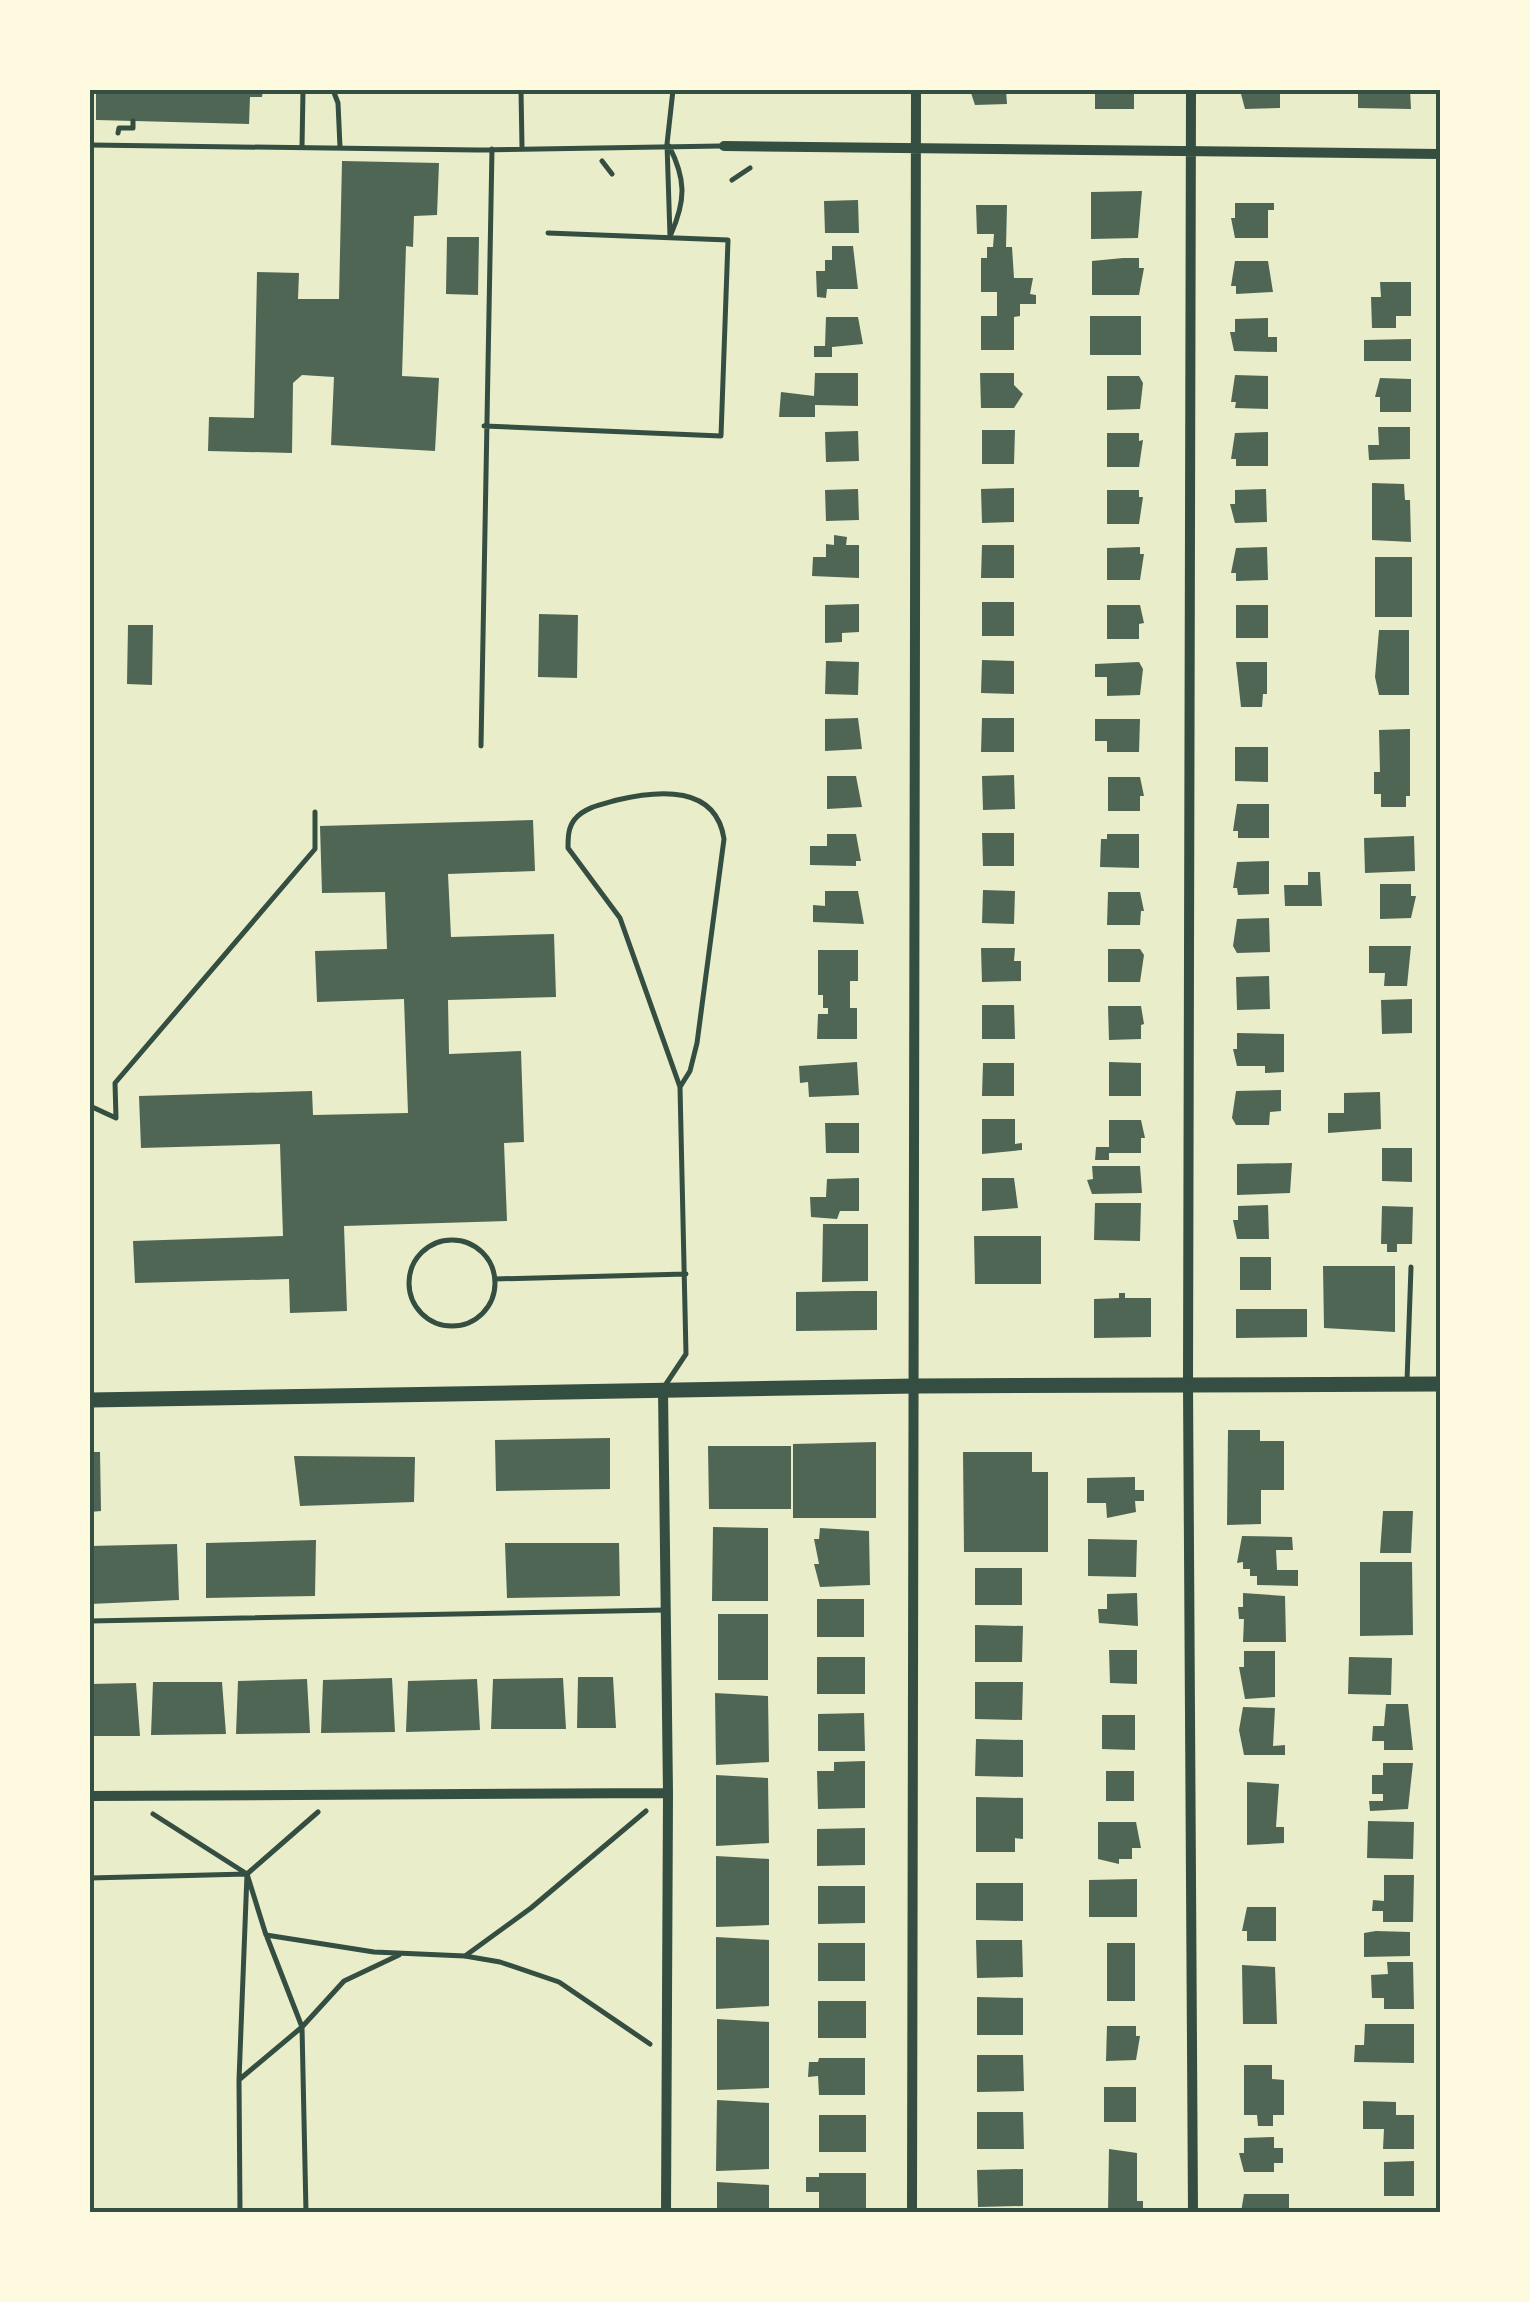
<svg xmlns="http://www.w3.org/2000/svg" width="1530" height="2302" font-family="Cabin,sans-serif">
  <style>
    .building { fill: #4f6655 }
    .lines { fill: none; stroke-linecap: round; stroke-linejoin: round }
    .path { stroke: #344e41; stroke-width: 5 }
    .service { stroke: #344e41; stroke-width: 5 }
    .minor { stroke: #344e41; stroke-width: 10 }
    .secondary { stroke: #344e41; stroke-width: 15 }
    .neatline { fill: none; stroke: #344e41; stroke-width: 4 }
  </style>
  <rect width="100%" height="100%" fill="#e9edc9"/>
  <path class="building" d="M96 90H263L262 97H250L249 124 96 120Z
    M970 90H1006L1007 104 975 105Z
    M1095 90H1134V109H1095Z
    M1240 90H1280V108L1245 109Z
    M1358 90H1410L1411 109 1358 108Z
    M342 161 439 163 437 215 414 216 413 247 406 246 402 376 439 378 435 451 331 445 334 377 302 375 293 383 292 453 208 451 209 417 254 418 257 272 299 273 298 299H339Z
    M1142 191 1138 238 1091 239V192Z
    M858 200 859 233H825L824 201Z
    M1235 203H1274V210H1268V238H1235L1231 218H1235Z
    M976 205H1007L1006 247H1012L1014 278H1033L1030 294 1036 295V304H1020V316L1014 317V350H981V316H997V292H981V258H987V247H993L994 234H977Z
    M447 237H479L478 295 446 294Z
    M832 246H853L858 289H827L826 298 817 297 816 271H825V260H832Z
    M1123 258H1139V268H1144L1139 295H1092V261Z
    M1235 261H1268L1273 292 1236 294V286H1231Z
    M1380 282H1411V316H1396V328H1372L1371 297H1381Z
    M1090 316H1141V355H1090Z
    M826 317H858L863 344 832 347V357H814V346H825Z
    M1268 318V337H1277V352L1234 351 1230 332H1235V319Z
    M1411 339V361H1364V340Z
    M815 373H858V406L815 405V417H779L781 392 814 396Z
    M980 373H1014V385L1023 394 1014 408H981Z
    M1235 375 1268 376V409L1235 408 1236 402H1231Z
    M1107 376H1139L1143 383 1140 409 1107 410Z
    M1380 378 1411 379V412H1380V397H1375Z
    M1378 427H1410V459L1369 460 1368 445H1379Z
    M982 430H1015L1014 464H982Z
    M858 431 859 461 826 462 825 432Z
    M1268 432V466H1236V459H1231L1235 433Z
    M1107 433H1139V441L1143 440 1139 467H1107Z
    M1372 483 1404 484 1405 500H1410L1411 542 1372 540Z
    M1014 488V522L982 523 981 489Z
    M858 489 859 520 826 521 825 490Z
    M1266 489 1267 522 1235 523 1230 504H1235V490Z
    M1107 490H1139V497H1143L1139 524H1107Z
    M834 535 847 537 846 545H859V578L812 576 813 557H826V544L834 545Z
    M982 545H1014V578H981Z
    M1140 547V554H1144L1140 580H1107V548Z
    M1267 547 1268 580 1236 581V573H1231L1236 548Z
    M1375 557H1412V617H1375Z
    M982 602H1014V636H982Z
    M859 604V632L842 633V642L825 643V605Z
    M1107 605H1140L1144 623 1139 624V639H1107Z
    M1236 605H1268V638H1236Z
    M539 614 578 615 577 678 538 677Z
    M128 625H153L152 685 127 684Z
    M1379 630H1409V695H1379L1375 677Z
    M982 660 1014 661V694L981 693Z
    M826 661 859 662 858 695 825 694Z
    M1139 662 1143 669 1140 695 1107 696V677H1095V664Z
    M1236 662H1267V694H1263L1262 707H1241Z
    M858 718 862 749 825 751V719Z
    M982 718H1014V752H981Z
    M1095 719H1140L1139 752H1107V741H1095Z
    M1410 729V796H1406V807H1381V794H1374V772H1380L1379 730Z
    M1235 747H1268V782L1235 781Z
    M1014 775 1015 809 983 810 982 776Z
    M827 776H856L862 807 827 809Z
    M1108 777H1140L1144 796H1140V811H1108Z
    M1237 804H1269V838H1238V831H1233Z
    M533 820 535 871 448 874 451 937 554 934 556 997 448 1000 449 1054 521 1051 524 1142 504 1143 507 1221 344 1226 347 1311 290 1313 289 1279 135 1283 133 1241 283 1236 280 1144 141 1148 139 1096 312 1091 313 1115 408 1113 404 999 317 1002 315 951 387 949 385 892 322 893 320 826Z
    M982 833H1014V866H983Z
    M827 834H856L861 861H856V866L810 865V846H827Z
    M1107 834H1139V868L1100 867 1101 839H1107Z
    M1414 836 1415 871 1365 873 1364 838Z
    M1269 861V894L1238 895 1237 888H1233L1237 862Z
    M1308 872H1320L1322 906H1285L1284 885H1308Z
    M1380 884H1411V896H1416L1411 918 1380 919Z
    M983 890 1015 891 1014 924 982 923Z
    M825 891H858L864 924 813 922V905L825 906Z
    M1108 892H1140L1144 911H1141L1140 925H1107Z
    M1269 918 1270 952 1237 953 1233 946 1237 919Z
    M1369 946H1411L1407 986H1384L1385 973H1369Z
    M981 948H1015L1014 961H1021V981L982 982Z
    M1108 949H1140L1144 955 1140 982H1108Z
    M818 950H858V981H850V1008H857V1039H817L818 1014H828V1008H823V995H818Z
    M1269 976 1270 1009 1237 1010 1236 977Z
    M1412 999V1033L1382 1034 1381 1000Z
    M982 1005H1014L1015 1039H982Z
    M1108 1006H1141L1144 1024 1141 1025V1039L1109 1040Z
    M1237 1033 1284 1034V1072L1265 1073V1066H1237L1233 1049H1237Z
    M857 1062 859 1095 809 1097 808 1082 800 1083 799 1066Z
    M1109 1062 1141 1063V1096H1109Z
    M983 1063H1014V1096H982Z
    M1281 1090V1111L1270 1112 1269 1125H1236L1232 1118 1236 1091Z
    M1380 1092 1381 1129 1328 1133V1113H1344V1093Z
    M982 1119H1015V1144L1022 1143V1150L982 1154Z
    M1109 1120H1141L1145 1138H1141V1153H1109V1160H1095L1096 1147H1109Z
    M825 1123H859V1153H826Z
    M1382 1148H1412V1182L1382 1181Z
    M1292 1163 1290 1193 1237 1195V1164Z
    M1092 1166H1140L1142 1193 1092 1194 1087 1180 1093 1179Z
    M859 1178V1211H840L837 1219 811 1217 810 1197H826L827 1179Z
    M982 1178H1014L1018 1208 982 1211Z
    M1095 1203H1141L1140 1241 1094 1240Z
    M1268 1205 1269 1239H1237L1233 1220H1238V1206Z
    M1382 1206 1413 1207 1412 1244H1397V1252H1387V1244H1381Z
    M823 1224H868V1281L822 1282Z
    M974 1236H1041V1284H975Z
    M1240 1257H1271V1290H1240Z
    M1323 1266H1395V1332L1324 1328Z
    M854 1291H877V1330L796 1331V1292Z
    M1119 1293H1125V1298H1151V1337L1094 1338V1299L1119 1298Z
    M1236 1309H1307V1337L1236 1338Z
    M1228 1430H1260V1441H1284V1490H1261V1524L1227 1525Z
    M610 1438V1489L496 1491 495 1440Z
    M876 1442V1518H793V1444Z
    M708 1446H791V1509H709Z
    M90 1452H100L101 1511 90 1512Z
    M963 1452H1032V1472H1048V1552H964Z
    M294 1456 415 1457 414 1502 300 1506Z
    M1135 1477V1490H1144V1501H1135L1136 1512 1107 1518 1106 1503H1087V1478Z
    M1383 1511H1413L1411 1553H1380Z
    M713 1527 768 1528V1601H712Z
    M820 1528 869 1531 870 1585 820 1587 814 1564H819L814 1539H819Z
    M1242 1536 1292 1537 1293 1550H1276L1277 1570H1298V1586L1257 1585V1576H1250V1569H1243V1562L1237 1563Z
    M1088 1539 1137 1540 1136 1577 1088 1576Z
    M316 1540 315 1596 206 1598V1543Z
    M505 1543H619L620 1596 507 1598Z
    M177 1544 179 1600 90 1604V1546Z
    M1360 1562H1412L1413 1635 1360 1636Z
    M975 1568H1022V1605H975Z
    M1137 1593 1138 1626 1099 1623 1098 1609H1107V1594Z
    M1243 1593 1285 1596 1286 1642H1243L1244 1619H1239L1238 1607H1243Z
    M817 1599H864V1637H817Z
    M718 1614H768V1680H718Z
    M975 1625 1023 1626 1022 1662H975Z
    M1109 1650H1137V1684L1110 1683Z
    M1244 1651H1275V1697L1245 1699 1239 1667H1244Z
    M817 1657H865V1694H817Z
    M1349 1657 1392 1658 1391 1695 1348 1694Z
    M578 1677H613L616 1728H577Z
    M392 1678 395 1732 321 1733 323 1680Z
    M563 1678 566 1729H491L493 1679Z
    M307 1679 310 1733 236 1734 238 1681Z
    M477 1679 480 1730 406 1732 408 1681Z
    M153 1682H222L226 1734 151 1735Z
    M975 1682H1023L1022 1720 975 1719Z
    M136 1683 140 1736H90V1684Z
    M715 1693 768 1696 769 1762 716 1765Z
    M1386 1704H1408L1413 1750H1384V1741H1372L1373 1726H1384Z
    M1243 1707 1275 1708 1273 1746 1285 1745V1755H1244L1239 1730Z
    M864 1713 865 1751H818V1714Z
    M1102 1715H1135V1750L1102 1749Z
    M976 1739 1023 1740V1777L975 1776Z
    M865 1761V1808L818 1809 817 1771H834V1762Z
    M1383 1763H1413L1408 1809 1370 1811 1369 1801H1383V1794H1372V1775H1383Z
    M1106 1771H1134V1801H1106Z
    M716 1775 768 1778 769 1843 716 1846Z
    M1247 1782 1279 1784 1276 1827H1284V1843L1247 1845Z
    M976 1797 1023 1798V1839L1015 1838V1852H976Z
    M1368 1821 1414 1822 1413 1859 1367 1858Z
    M1098 1822H1136L1141 1848H1132V1859H1119V1864L1098 1859Z
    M865 1828V1865L817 1866V1829Z
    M716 1856 769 1859V1925L716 1927Z
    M1384 1875H1414L1413 1922H1383V1911H1372L1373 1900 1384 1901Z
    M1137 1879V1917H1089V1880Z
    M976 1883H1023V1921L976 1920Z
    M818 1886H865V1923L818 1924Z
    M1247 1907H1276V1941H1247V1931H1242Z
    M1376 1931 1410 1932V1956L1364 1957V1933Z
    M716 1937 769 1940V2006L716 2009Z
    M976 1940H1022L1023 1977 977 1978Z
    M818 1943H865V1981H818Z
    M1107 1943H1135V2001H1107Z
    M1387 1962H1413L1414 2009H1384V1998H1372L1371 1975 1388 1974Z
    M1242 1965 1275 1967 1277 2024H1243Z
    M977 1997 1023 1998V2035H977Z
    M818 2001H866V2038H818Z
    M717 2019 769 2022V2088L717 2090Z
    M1365 2024H1414V2063L1354 2062 1355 2045H1364Z
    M1107 2026H1136V2036H1140L1136 2060 1106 2061Z
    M977 2055H1023L1024 2091 977 2092Z
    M819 2058H865V2095H819L818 2076 808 2077 809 2062H818Z
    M1244 2065H1272V2079L1284 2080V2115H1273V2126H1258L1257 2115H1244Z
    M1104 2087H1136V2122H1104Z
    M717 2100 769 2103V2169L716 2171Z
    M1363 2101 1396 2102V2115H1414V2149H1383L1384 2129H1363Z
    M977 2112H1023L1024 2149H977Z
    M819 2115H866V2152H819Z
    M1274 2137V2148H1283V2163H1274V2172H1244L1239 2153H1244V2138Z
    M1109 2149 1137 2153V2201H1143V2212H1108Z
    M1414 2161V2196H1384V2162Z
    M1023 2169V2206L978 2207 977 2170Z
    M819 2173H866V2210H819V2192H806V2177H819Z
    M717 2182 769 2185V2212H717Z
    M1244 2194H1289V2212H1241Z"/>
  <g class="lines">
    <path class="path" d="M118 133 119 128H133V121
      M602 161 612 174
      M732 180 750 168
      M90 1106 116 1118 115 1083 315 849V812
      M153 1814 247 1874 239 2080 240 2212
      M247 1874 266 1935 374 1952 465 1956 500 1962 559 1982 650 2044
      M90 1878 247 1874 318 1812
      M267 1937 302 2027 306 2212
      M465 1956 531 1908 646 1811
      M240 2079 302 2027 344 1981 399 1955"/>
    <path class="service" d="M333 90 338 103 340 147
      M521 90 522 147
      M90 145 477 150 721 146
      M669 146C686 179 686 200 671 234
      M302 147 303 90
      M670 236 667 144 673 90
      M484 426 721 436 728 240 548 233
      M481 746 492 149
      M409 1283a43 43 0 1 1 86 0a43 43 0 1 1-86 0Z
      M495 1279 686 1274
      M1407 1381 1411 1267
      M664 1387 686 1354 680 1087 620 918 568 848C568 838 568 827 575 819 585 807 603 804 617 800 659 790 716 785 724 839L697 1043 690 1071 680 1087
      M90 1621 665 1610"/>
    <path class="minor" d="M1191 90 1188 1384 1193 2212
      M724 146 1440 154
      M663 1389 668 1793 666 2212
      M90 1796 668 1793
      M912 2212 916 90"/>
    <path class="secondary" d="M90 1400 916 1386 1440 1384"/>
  </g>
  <rect width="1530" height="2302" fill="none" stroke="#fefae0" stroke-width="185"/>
  <rect x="92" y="92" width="1346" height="2118" class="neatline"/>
</svg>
